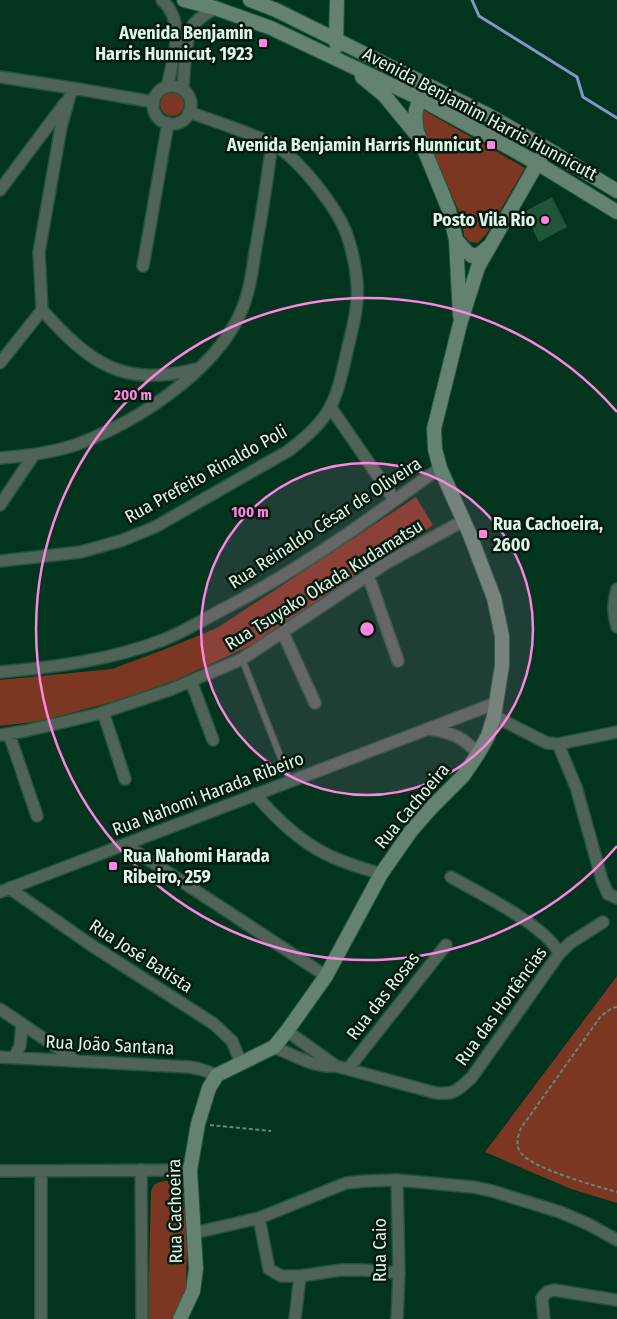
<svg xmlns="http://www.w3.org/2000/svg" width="617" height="1319" font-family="'Fira Sans Condensed',sans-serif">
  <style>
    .green { fill: #7b3722 }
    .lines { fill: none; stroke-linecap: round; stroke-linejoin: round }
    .stream { stroke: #8693c6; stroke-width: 3 }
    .building { fill: #215539 }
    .service-casing { stroke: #24543e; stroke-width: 8 }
    .minor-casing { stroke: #24543e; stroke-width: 14 }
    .secondary-casing { stroke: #24543e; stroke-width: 16 }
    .path { stroke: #628a76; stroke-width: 2; stroke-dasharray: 4 2.5; stroke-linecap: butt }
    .service { stroke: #506357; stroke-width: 5.5 }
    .minor { stroke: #506357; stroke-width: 11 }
    .secondary { stroke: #63826f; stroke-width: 14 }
    .ring { fill: none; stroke: #fe85e0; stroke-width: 2.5 }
    .poi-dot { fill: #fe85e0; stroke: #06190e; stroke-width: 2 }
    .labels { text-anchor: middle; stroke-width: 5; stroke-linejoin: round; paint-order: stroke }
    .poi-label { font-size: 18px; font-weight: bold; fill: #ddf6e6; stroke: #06190e; text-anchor: end }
    .street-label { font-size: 18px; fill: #ddf6e6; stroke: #06190e }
    .centre { fill: #fe85e0; stroke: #06190e; stroke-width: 2.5 }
    .ring-label { font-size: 15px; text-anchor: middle; font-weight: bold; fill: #fe85e0; stroke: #06190e; stroke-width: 5; stroke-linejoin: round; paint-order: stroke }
  </style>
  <rect width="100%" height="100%" fill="#01351e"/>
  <path class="green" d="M160 104a12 12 0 1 1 24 0a12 12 0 1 1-24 0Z
    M422 109 525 168 487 233 478 243 470 242 464 236 462 218 420 126Z
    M416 497 433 525 273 635 176 680 123 699 41 721 0 726V680L112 669 168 648 217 628Z
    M617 976V1203L571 1189 485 1152Z
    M167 1181 175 1182 188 1195 186 1295 173 1319H148L151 1192C153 1182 159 1182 167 1181Z"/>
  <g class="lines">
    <path class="stream" d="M472 0 479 16 577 77 583 97 617 118"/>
  </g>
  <path class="building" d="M552 197 567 227 539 242 524 212Z"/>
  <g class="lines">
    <g class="service-casing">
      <path id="service" d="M242 659 290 781"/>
    </g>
    <g class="minor-casing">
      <path id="minor" d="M162 0C187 23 173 58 167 87
        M0 77 72 88 154 102
        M153 105a19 19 0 1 1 38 0a19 19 0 1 1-38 0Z
        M183 90C184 73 185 43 191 29 195 19 207 14 215 8
        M0 190 65 103
        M143 266 168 123
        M42 310C90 363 122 388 196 369
        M0 363 42 310 39 252 61 127 72 88
        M331 408 394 499
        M0 458C26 456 53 453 78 444 136 422 213 373 240 314 249 295 252 273 255 252 262 216 267 180 272 144
        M0 505 33 456
        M0 561 81 552 123 540 155 527 288 451C334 417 336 400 348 347 353 326 359 305 357 283 356 268 352 250 347 235 337 207 297 156 271 143 245 131 216 122 189 112
        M368 575 398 661
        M617 589C613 603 613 613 617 627
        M283 633 315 703
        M0 672C56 667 111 660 163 640 181 633 198 623 214 614 259 591 302 565 344 536 377 514 408 490 440 468
        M191 681 213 740
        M103 712 125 779
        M494 716 547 743 558 744 617 732
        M429 729C450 732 464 737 478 754
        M9 734 37 816
        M0 735 25 731 98 714 172 689 242 659 388 562 463 521
        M558 744 576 787 602 880 608 894 617 898
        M255 794C276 818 298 840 326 854 343 863 363 868 381 874
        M126 845 326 976
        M451 877C477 892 549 927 559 954
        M9 888 91 945 214 1024 232 1041 241 1063
        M0 892 496 703
        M0 1009 77 1061
        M287 1031 336 1066
        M274 1047C293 1055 315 1068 336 1066L436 1093C455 1095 459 1089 472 1077L559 954 570 943 603 922
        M0 1057 189 1067 200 1069 217 1075
        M14 1057 20 1046 22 1024
        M348 1069 446 945
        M141 1170 142 1319
        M0 1171 190 1170
        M259 1218 269 1269 281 1276H300L341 1270H363L399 1273
        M194 1233 259 1218 346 1183 366 1181 397 1180 473 1187 492 1191 560 1212 588 1224 617 1240
        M41 1319V1171
        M295 1319 300 1276
        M397 1319 399 1273 397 1180
        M544 1319 542 1298 547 1292 554 1290 617 1300"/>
    </g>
    <g class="secondary-casing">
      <path id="secondary" d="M184 0 215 8 271 28 421 99 537 163 617 212
        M250 0 276 10 488 115 546 148 617 191
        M337 0 336 40 337 46
        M362 77 384 95 416 134
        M426 94C414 105 414 116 417 132L449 210 456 240 460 316
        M456 240 466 251 472 256 480 254 488 247
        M180 1319 193 1291 196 1269 190 1170 198 1124 209 1088 217 1075 274 1047 287 1031 326 976 381 874 411 831 432 807 463 776 478 754 488 736 494 716 502 666V636L494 598 470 535 440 468 435 449 434 429 460 324 478 267 546 148"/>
    </g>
    <path class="path" d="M617 1007 612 1008 601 1016 521 1128C518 1136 515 1145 521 1153 533 1169 596 1186 617 1192
      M210 1125 271 1131"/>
    <use href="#service" class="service"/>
    <use href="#minor" class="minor"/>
    <use href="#secondary" class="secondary"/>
  </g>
  <circle cx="367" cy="629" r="166" fill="#fe85e0" fill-opacity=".12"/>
  <g class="ring">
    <circle cx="367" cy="629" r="166"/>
    <path d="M617 846A331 331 0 1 1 617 412"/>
  </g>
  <g class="poi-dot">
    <rect x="258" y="38" width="10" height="10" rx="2.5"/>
    <rect x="486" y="140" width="10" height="10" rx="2.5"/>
    <circle cx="545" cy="220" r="5"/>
    <rect x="478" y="529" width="10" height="10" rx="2.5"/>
    <rect x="108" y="861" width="10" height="10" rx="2.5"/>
  </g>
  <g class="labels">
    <g class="poi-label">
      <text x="253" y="39">Avenida Benjamin<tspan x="253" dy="21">Harris Hunnicut, 1923</tspan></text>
      <text x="481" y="151">Avenida Benjamin Harris Hunnicut</text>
      <text x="535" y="226">Posto Vila Rio</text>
      <text x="493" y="530" text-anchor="start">Rua Cachoeira,<tspan x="493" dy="21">2600</tspan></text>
      <text x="123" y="862" text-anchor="start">Rua Nahomi Harada<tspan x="123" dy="21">Ribeiro, 259</tspan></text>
    </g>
    <g class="street-label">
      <text transform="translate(480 114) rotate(28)" y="6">Avenida Benjamim Harris Hunnicutt</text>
      <text transform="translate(206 474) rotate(-29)" y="6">Rua Prefeito Rinaldo Poli</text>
      <text transform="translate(325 523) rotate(-33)" y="6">Rua Reinaldo César de Oliveira</text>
      <text transform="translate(324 585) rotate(-32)" y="6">Rua Tsuyako Okada Kudamatsu</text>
      <text transform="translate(208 794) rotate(-21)" y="6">Rua Nahomi Harada Ribeiro</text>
      <text transform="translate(412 806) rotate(-50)" y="6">Rua Cachoeira</text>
      <text transform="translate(141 956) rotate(33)" y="6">Rua José Batista</text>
      <text transform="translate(383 996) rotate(-52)" y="6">Rua das Rosas</text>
      <text transform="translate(501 1006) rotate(-54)" y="6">Rua das Hortências</text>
      <text transform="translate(110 1045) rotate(3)" y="6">Rua João Santana</text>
      <text transform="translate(175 1211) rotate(-91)" y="6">Rua Cachoeira</text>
      <text transform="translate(380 1250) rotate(-90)" y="6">Rua Caio</text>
    </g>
  </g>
  <circle cx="367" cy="629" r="8" class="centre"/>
  <g class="ring-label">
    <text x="133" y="400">200 m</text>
    <text x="250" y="517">100 m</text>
  </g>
</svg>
